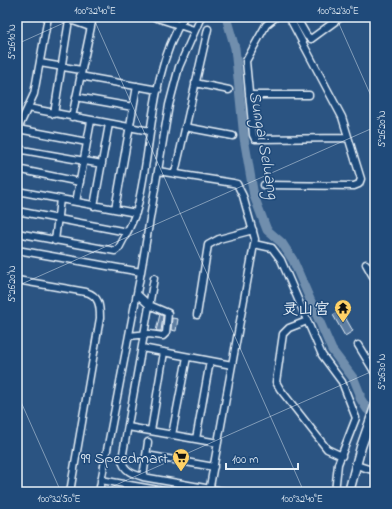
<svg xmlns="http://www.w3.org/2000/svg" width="392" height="509" font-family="'Indie Flower','LXGW WenKai TC',sans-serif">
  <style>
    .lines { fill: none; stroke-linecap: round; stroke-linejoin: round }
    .river { stroke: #708ead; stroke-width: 9 }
    .building { fill: #5d7da1; stroke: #e8f1f8 }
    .minor-casing { stroke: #e8f1f8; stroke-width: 9 }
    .major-casing { stroke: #e8f1f8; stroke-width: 11 }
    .minor { stroke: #1f4a7a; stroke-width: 6 }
    .major { stroke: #1f4a7a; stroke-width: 8 }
    .ticks { fill: none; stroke: #e8f1f8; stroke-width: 1; stroke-opacity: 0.45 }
    .labels { text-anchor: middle; stroke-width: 3; stroke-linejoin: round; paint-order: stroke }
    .poi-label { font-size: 16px; fill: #e8f1f8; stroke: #1f4a7a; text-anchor: end }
    .water-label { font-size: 17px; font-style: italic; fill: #d0dde9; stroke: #1f4a7a }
    .neatline { fill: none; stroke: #e8f1f8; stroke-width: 1.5 }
    .ticks-label { font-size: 10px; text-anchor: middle; fill: #e8f1f8 }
  </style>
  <rect width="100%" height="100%" fill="#2b5482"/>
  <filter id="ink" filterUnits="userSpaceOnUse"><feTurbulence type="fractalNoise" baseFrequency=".025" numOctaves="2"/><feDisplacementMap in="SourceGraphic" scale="8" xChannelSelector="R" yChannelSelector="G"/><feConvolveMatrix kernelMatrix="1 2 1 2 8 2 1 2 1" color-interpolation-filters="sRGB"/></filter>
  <g filter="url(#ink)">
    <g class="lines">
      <path class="river" d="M226 17 235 48 244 138 254 196 267 230 282 243 293 260 332 350 354 379 360 394V398L367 409 375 416"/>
    </g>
    <path class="building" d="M341 310 353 331 345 336 333 315Z
      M160 314 163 316 161 331H156Z
      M172 318 178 319 176 331 171 330Z"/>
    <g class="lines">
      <g class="minor-casing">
        <path id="minor" d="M62 17 90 27
          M154 17 194 30
          M276 17 266 25 246 61 253 135 255 139 348 138
          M296 17 307 36 311 39 341 17
          M40 63 81 70
          M80 76 158 90
          M195 83 229 90
          M249 95H309
          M76 97 133 107
          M28 108 150 131
          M54 114 69 20
          M72 117 93 17
          M185 127 233 136
          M18 129 87 142
          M17 131 34 94 48 17
          M17 149 102 164
          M17 169 80 182
          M158 171 233 183 237 184 243 196 255 239 232 365
          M175 173 208 29
          M264 185 354 186 359 184 361 179 342 117 289 17
          M17 191 136 213
          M76 202 91 121
          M94 206 109 124
          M115 209 137 86
          M17 211 127 232
          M17 233 115 251 119 248C125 236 133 223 137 209 153 146 149 74 184 17
          M55 241 60 199
          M254 244 272 248 281 260 322 355 342 382 356 418 338 464 335 492
          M17 250 141 272
          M366 264 375 280
          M154 278 122 459C123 471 133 474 143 477L228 492
          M17 280 86 292C99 296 100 305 100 318L70 492
          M197 315 208 245 219 239 253 230
          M307 321 289 328 283 334 276 382 280 389 327 449 342 456
          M129 336 149 334 163 336 166 333 168 313 149 305 137 294
          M358 345 375 373
          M142 348 232 365 209 492
          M128 427 218 443
          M151 431 164 352
          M172 435 187 357
          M196 439 210 361
          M146 455 214 467
          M356 465 375 471
          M143 477 148 442
          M101 480 169 492
          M99 492 141 272 169 105 179 67 201 17"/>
      </g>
      <g class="major-casing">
        <path id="major" d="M349 492 361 447 375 407"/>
      </g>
      <use href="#minor" class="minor"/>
      <use href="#major" class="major"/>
    </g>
  </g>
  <path class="ticks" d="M93 17 304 492M336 17 375 105M17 44 77 17M17 286 375 127M17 393 61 492M100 492 375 370"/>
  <defs>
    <g id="temple-pin" transform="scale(0.9)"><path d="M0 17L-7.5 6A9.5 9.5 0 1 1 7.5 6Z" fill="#ffd166" stroke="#1f4a7a"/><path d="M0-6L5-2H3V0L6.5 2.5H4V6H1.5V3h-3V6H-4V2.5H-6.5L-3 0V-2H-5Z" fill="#111"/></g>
    <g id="supermarket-pin" transform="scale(0.9)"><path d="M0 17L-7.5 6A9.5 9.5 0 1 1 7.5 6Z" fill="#ffd166" stroke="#1f4a7a"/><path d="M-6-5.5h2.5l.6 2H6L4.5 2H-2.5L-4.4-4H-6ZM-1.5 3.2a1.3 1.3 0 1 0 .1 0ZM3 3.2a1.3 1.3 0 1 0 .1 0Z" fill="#111"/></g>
  </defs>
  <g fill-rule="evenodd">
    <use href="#temple-pin" x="343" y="308"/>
    <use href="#supermarket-pin" x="181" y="457"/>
  </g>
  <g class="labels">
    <g class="poi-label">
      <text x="330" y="314">灵山宫</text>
      <text x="168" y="463">99 Speedmart</text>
    </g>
    <g class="water-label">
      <text transform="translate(265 145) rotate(80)" y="6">Sungai Seluang</text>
    </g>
  </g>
  <rect width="392" height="509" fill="none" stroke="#1f4a7a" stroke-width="44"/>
  <path d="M226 463v6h72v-6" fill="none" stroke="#e8f1f8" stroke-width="2"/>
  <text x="232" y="463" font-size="12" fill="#e8f1f8" stroke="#1f4a7a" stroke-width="3" paint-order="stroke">100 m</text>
  <rect x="22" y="22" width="348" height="465" class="neatline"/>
  <g class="ticks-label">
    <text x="95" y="14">100°32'40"E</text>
    <text x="338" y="14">100°32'30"E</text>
    <text transform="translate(11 42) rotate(-90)" y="4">5°26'10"N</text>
    <text transform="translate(381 129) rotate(-90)" y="4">5°26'20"N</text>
    <text transform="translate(11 284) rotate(-90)" y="4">5°26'20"N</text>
    <text transform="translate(381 372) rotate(-90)" y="4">5°26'30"N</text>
    <text x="59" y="502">100°32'50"E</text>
    <text x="302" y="502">100°32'40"E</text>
  </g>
</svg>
